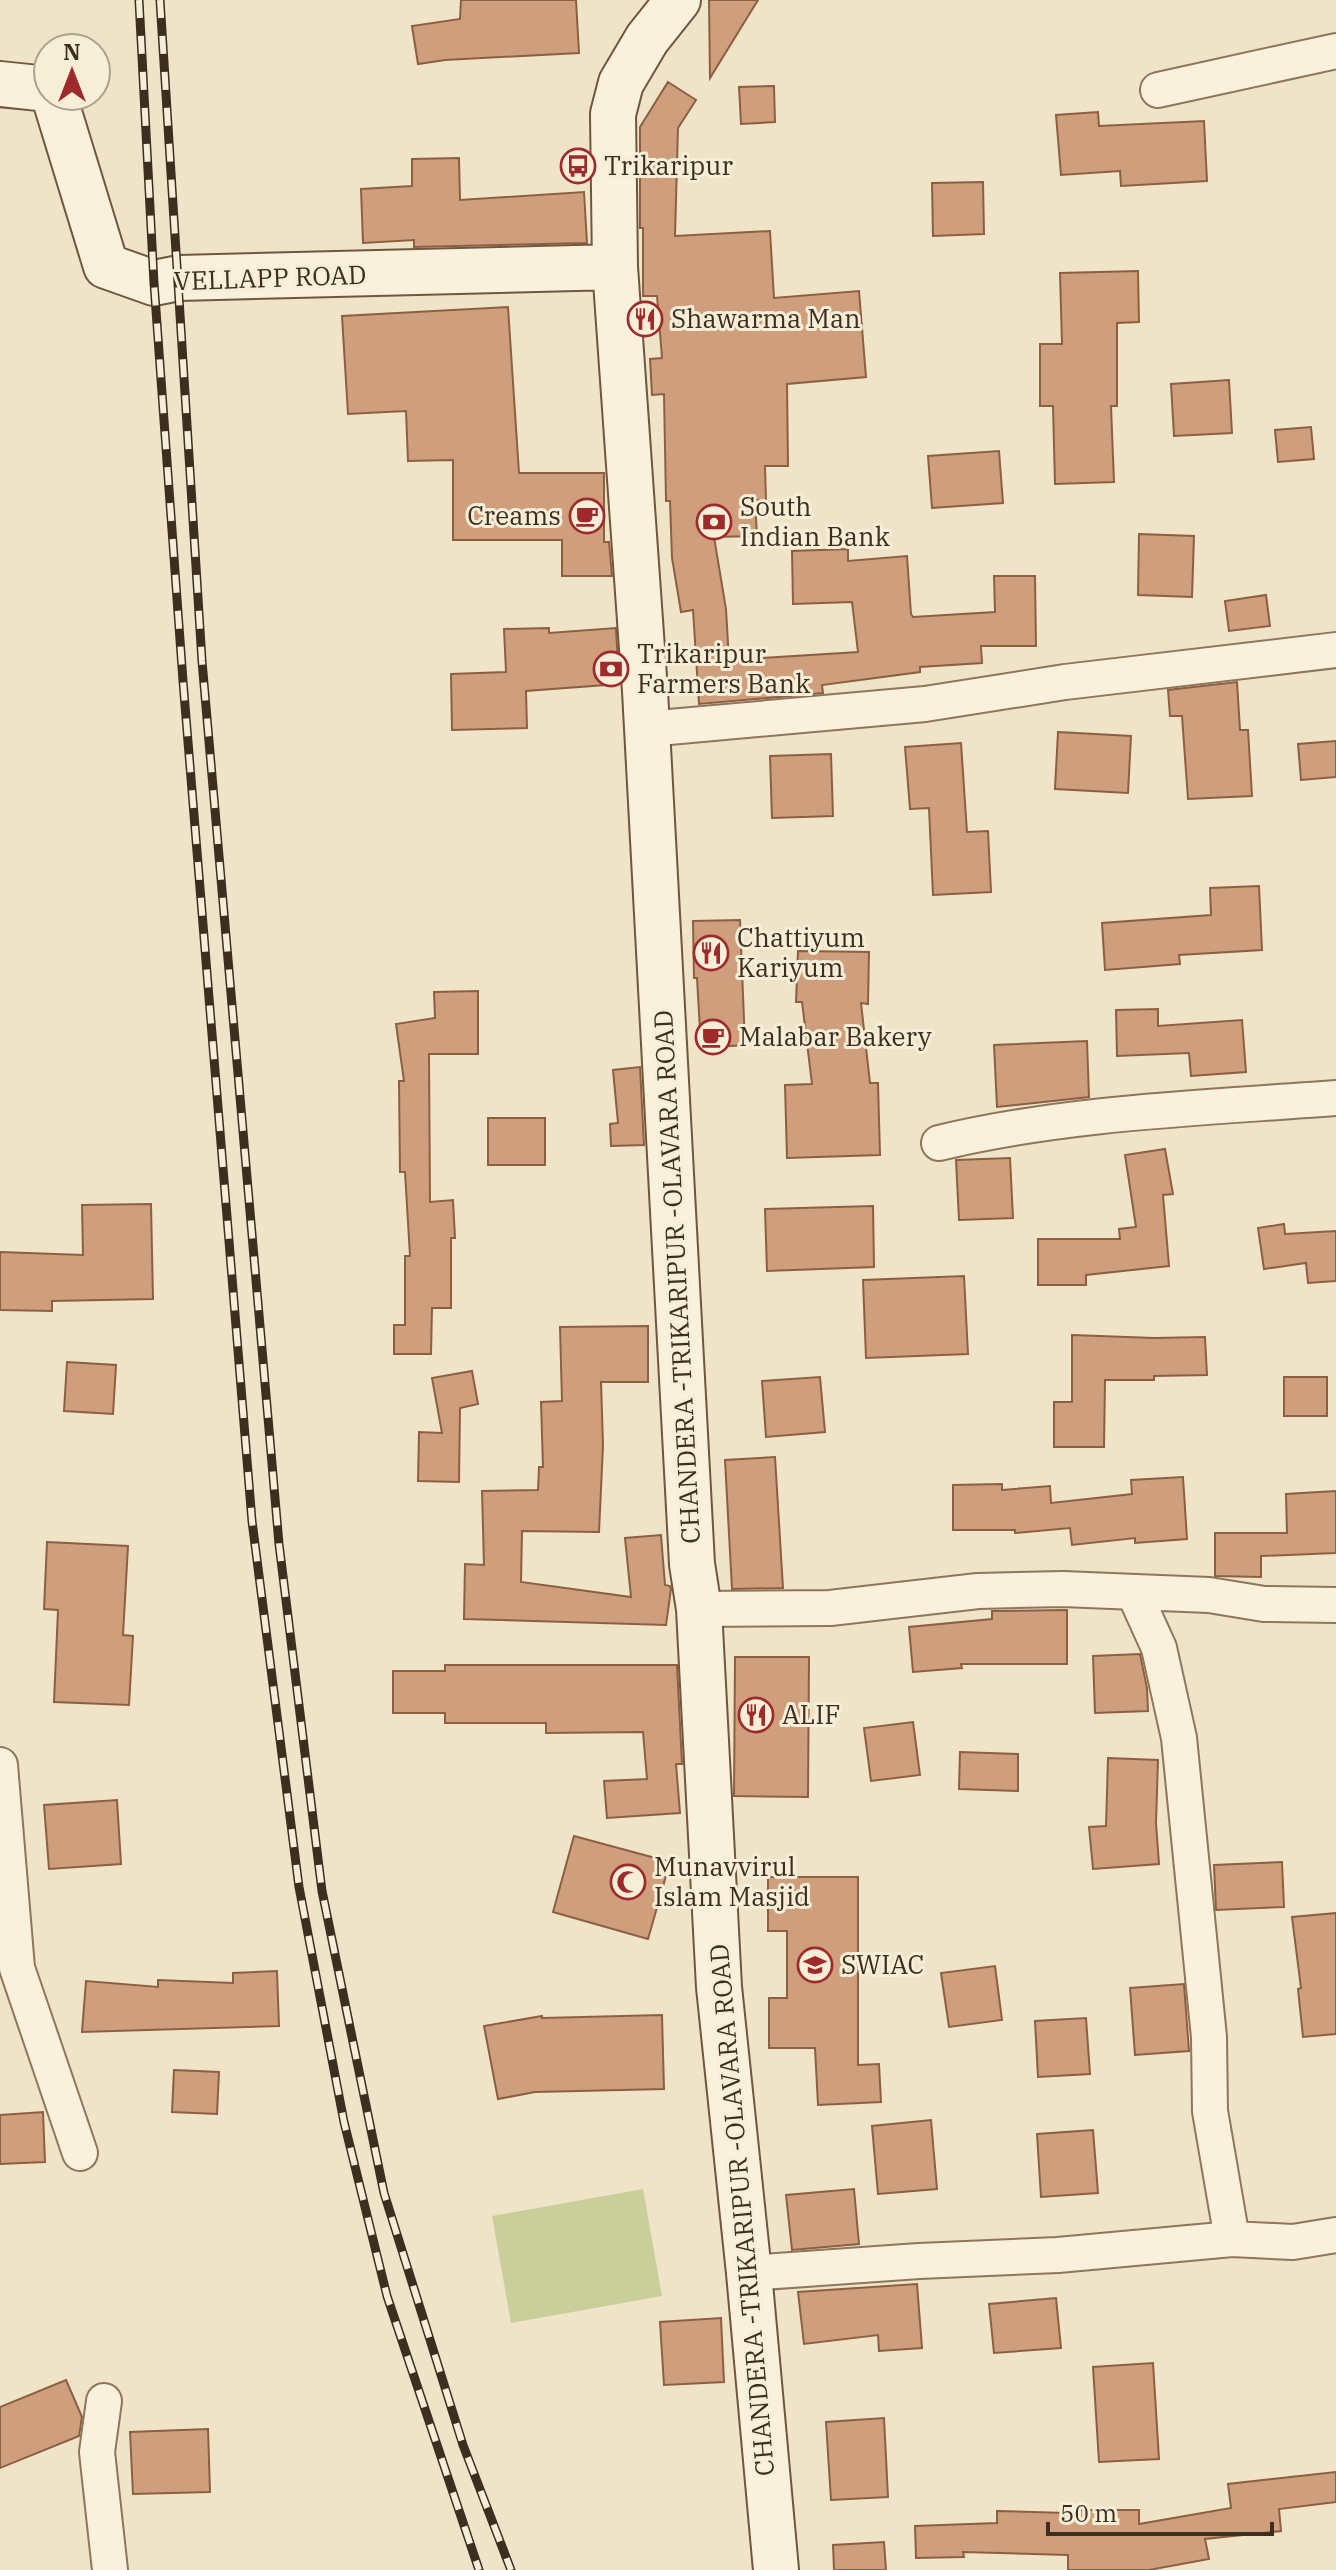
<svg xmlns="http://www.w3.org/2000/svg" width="1336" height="2570" font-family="'IBM Plex Serif',serif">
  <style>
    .green { fill: #c9cf9b }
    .building { fill: #cf9f7d; stroke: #8d5f41; stroke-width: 2 }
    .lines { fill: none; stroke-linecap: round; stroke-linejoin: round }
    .street-casing { stroke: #8d765c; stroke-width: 38 }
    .secondary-casing { stroke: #6f573f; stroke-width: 48 }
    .street { stroke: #faf1dc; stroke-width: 34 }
    .secondary { stroke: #faf1dc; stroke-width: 44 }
    .rail-casing { stroke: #3d2e20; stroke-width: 9 }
    .rail { stroke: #f7eed8; stroke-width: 6; stroke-dasharray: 18; stroke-linecap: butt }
    .labels { text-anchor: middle; stroke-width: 6; stroke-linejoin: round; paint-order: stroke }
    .poi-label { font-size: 26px; fill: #3d2e20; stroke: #f7eed8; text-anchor: start }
    .street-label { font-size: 26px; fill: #3d2e20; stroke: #f7eed8 }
  </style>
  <rect width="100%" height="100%" fill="#f0e4c8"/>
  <path class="green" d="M643 2189 662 2296 511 2323 492 2216Z"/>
  <path class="building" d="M461 0H576L579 53 445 60 418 64 412 26 460 19Z
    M709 0H758L710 78Z
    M668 82 696 100 678 128 675 236 770 231 774 298 859 291 866 377 787 384 788 466H765L766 500H755L757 536 714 537 726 609 729 660 858 652 852 602 793 604 792 551 848 549V561L907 556 911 614 913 617 995 612 994 576H1035L1036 646H981L982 663 920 667V672L822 685 823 693 699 704 693 610 681 612 672 558 670 501H666L664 394 652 395 650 359 662 358 657 296H643V228H640V127Z
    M774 86 775 122 741 124 739 87Z
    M1098 112 1099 126 1204 121 1207 181 1121 186 1120 171 1061 175 1056 115Z
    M459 158 460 200 584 192 587 243 414 247V240L363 243 361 189 412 186V159Z
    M983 182 984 234 933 236 932 183Z
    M1138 271 1139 322 1117 323V406H1111L1114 482 1055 484 1053 406H1040V344H1062L1060 273Z
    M508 307 519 473H604V542H609L612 576H562V540H453V460L408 461 406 411 348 414 342 316Z
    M1229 380 1232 433 1174 436 1171 384Z
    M1311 427 1314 459 1278 462 1275 430Z
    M999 451 1003 503 932 508 928 456Z
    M1139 534 1194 536 1192 597 1138 595Z
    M1266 595 1270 626 1229 631 1225 601Z
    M549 628V633L616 628 619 684 526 691 527 728 452 730 451 674 506 672 504 629Z
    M1237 682 1240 730H1248L1252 796 1188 799 1182 716H1170L1168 690Z
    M1058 732 1131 736 1128 793 1055 789Z
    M1336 741V777L1301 780 1298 744Z
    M961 743 967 832 988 831 991 892 933 895 929 808 910 809 905 747Z
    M831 754 833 816 772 818 770 756Z
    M1259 886 1262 950 1179 955 1180 964 1105 970 1102 923 1211 915 1210 888Z
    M740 920 745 1045 701 1048 697 978H694L693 921Z
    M798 951 869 952 868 1004 861 1003 870 1083H878L880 1155 787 1158 785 1085 812 1084 802 1002H796Z
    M478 991V1054H429L430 1202 453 1200 455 1238H451V1308H432L431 1354H394V1325H405V1256H410L405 1172H400L399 1081H404L396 1024 435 1018 434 992Z
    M1158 1009V1026L1242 1020 1246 1072 1191 1076 1189 1053 1117 1056 1116 1010Z
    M1087 1041 1089 1097 997 1107 994 1045Z
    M640 1067 644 1145 611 1146 610 1124 618 1123 613 1070Z
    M488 1118H545V1165H488Z
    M1165 1149 1173 1194 1163 1195 1169 1266 1086 1275V1285H1038V1239H1120L1119 1229 1136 1227 1125 1155Z
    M1010 1158 1013 1218 959 1220 956 1160Z
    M151 1204 153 1299 52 1301V1311L0 1310V1252L83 1255 82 1205Z
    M873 1206 874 1267 767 1271 765 1209Z
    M1284 1224 1285 1234 1336 1231V1281L1308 1283 1306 1263 1264 1269 1258 1228Z
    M964 1276 968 1354 866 1358 863 1280Z
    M648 1326V1382H601L603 1445 599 1532 522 1531 521 1582 631 1597 625 1538 661 1535 665 1585 670 1586 671 1589 666 1625 464 1619 465 1564 484 1565 482 1491 538 1490 539 1467H543L541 1402 562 1401 560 1327Z
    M1072 1335 1154 1338 1205 1337 1207 1375 1154 1376V1380H1105L1104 1447H1054V1402H1072Z
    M67 1362 116 1365 113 1414 64 1411Z
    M472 1371 478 1404 460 1408 459 1482 418 1481 419 1432 442 1433 432 1378Z
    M820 1377 825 1432 766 1437 762 1381Z
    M1284 1377H1327V1416H1284Z
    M775 1457 783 1588 732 1589 725 1460Z
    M1183 1477 1187 1539 1135 1543V1538L1072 1545 1070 1528 1015 1533V1530H953V1485L1002 1484V1490L1050 1486 1051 1503 1132 1494 1131 1480Z
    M1336 1491V1553L1261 1556V1577L1215 1576V1533H1287L1286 1494Z
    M47 1542 128 1546 123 1635 133 1636 129 1705 54 1702 58 1610 44 1609Z
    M1067 1610V1664H961L962 1668 913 1672 909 1627 992 1619V1611Z
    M1140 1654 1147 1688 1148 1711 1095 1713 1093 1656Z
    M735 1657H809L808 1797 734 1796Z
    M445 1665H677L682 1764H676L680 1813 607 1818 604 1781 647 1779 643 1732 546 1733V1723H445V1713H393V1671H445Z
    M913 1722 920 1775 871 1781 864 1728Z
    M960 1752 1018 1754V1791L959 1789Z
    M1108 1758 1158 1760 1156 1823 1159 1864 1093 1869 1089 1827 1106 1826Z
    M117 1800 121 1864 49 1869 44 1805Z
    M574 1836 670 1862 648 1939 553 1912Z
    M1282 1862 1284 1907 1216 1910 1214 1865Z
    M768 1877H858V2065L879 2064 881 2102 818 2105 815 2048H769V1998H787V1931H768Z
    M1336 1913V2034L1303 2037 1298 1989 1301 1988 1292 1917Z
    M995 1966 1002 2020 949 2027 941 1973Z
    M277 1971 279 2026 82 2032 86 1981 158 1987V1980L233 1983V1973Z
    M1184 1984 1189 2051 1135 2055 1130 1988Z
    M662 2015 664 2089 535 2092 498 2099 484 2026 542 2016V2018Z
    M1086 2018 1090 2074 1038 2077 1035 2021Z
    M174 2070 219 2072 217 2114 172 2112Z
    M43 2112 45 2162 0 2164V2115Z
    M931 2120 937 2189 878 2194 872 2126Z
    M1093 2130 1098 2193 1041 2197 1037 2134Z
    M854 2189 859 2244 792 2250 786 2195Z
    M917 2284 922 2348 879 2351 878 2335 804 2344 798 2292Z
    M1056 2298 1061 2348 994 2353 989 2304Z
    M721 2318 724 2382 664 2385 660 2322Z
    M1153 2363 1159 2459 1099 2462 1093 2367Z
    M66 2380 82 2417 79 2436 0 2468V2407Z
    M884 2418 888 2497 831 2500 826 2422Z
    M208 2429 210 2492 133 2494 130 2432Z
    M1336 2472V2502L1279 2509 1281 2531 1205 2539 1209 2559 1149 2570H1068V2555L963 2552 964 2557 916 2558 915 2526 997 2523V2511L1067 2513V2510H1139V2524L1231 2508 1228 2484Z
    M884 2542 886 2570H834L833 2545Z"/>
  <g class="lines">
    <g class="street-casing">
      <path id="street" d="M1158 90 1336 51
        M647 729 925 704 1065 682 1336 650
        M939 1143C1068 1112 1204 1108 1336 1098
        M1134 1593 1159 1648 1179 1738 1209 2037 1210 2111 1232 2239
        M699 1609 830 1608 978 1591 1063 1589 1209 1595 1264 1604 1336 1605
        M0 1765 17 1968 80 2153
        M749 2273 919 2261 1058 2255 1232 2239 1293 2242 1336 2235
        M104 2401 97 2452 110 2570"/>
    </g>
    <g class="secondary-casing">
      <path id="secondary" d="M678 0 647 39 621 83 613 114 615 267 645 691 692 1564 699 1609 719 1987 749 2273 776 2570
        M0 84 48 89
        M54 96 106 266 154 283 179 278 615 267"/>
    </g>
    <use href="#street" class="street"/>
    <use href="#secondary" class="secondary"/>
    <g class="rail-casing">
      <path id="rail" d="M139 0 154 283 183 681 252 1521 299 1887 344 2122 387 2296 479 2570
        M160 0 202 661 279 1544 322 1891 384 2193 463 2445 511 2570"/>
    </g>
    <use href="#rail" class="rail"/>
  </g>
  <defs>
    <g id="bus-ring" transform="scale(1.8)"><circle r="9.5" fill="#f7eed8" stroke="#9e2a2b" stroke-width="1.5"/><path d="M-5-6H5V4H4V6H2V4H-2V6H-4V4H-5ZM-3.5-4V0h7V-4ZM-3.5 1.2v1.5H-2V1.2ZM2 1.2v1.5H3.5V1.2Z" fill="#9e2a2b"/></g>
    <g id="restaurant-ring" transform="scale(1.8)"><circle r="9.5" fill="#f7eed8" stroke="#9e2a2b" stroke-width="1.5"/><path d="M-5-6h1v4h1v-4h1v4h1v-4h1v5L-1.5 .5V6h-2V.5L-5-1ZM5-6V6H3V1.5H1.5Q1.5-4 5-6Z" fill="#9e2a2b"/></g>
    <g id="cafe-ring" transform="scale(1.8)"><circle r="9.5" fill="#f7eed8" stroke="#9e2a2b" stroke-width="1.5"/><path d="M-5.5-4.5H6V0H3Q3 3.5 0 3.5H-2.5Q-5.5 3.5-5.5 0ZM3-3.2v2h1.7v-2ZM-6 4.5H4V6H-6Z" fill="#9e2a2b"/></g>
    <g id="bank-ring" transform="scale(1.8)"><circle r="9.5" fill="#f7eed8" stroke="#9e2a2b" stroke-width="1.5"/><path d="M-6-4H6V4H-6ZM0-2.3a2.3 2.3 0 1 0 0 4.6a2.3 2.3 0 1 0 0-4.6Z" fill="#9e2a2b"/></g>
    <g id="mosque-ring" transform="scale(1.8)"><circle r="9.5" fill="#f7eed8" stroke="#9e2a2b" stroke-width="1.5"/><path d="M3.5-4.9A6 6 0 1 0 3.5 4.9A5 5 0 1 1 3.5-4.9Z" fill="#9e2a2b"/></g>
    <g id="university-ring" transform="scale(1.8)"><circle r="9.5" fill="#f7eed8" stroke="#9e2a2b" stroke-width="1.5"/><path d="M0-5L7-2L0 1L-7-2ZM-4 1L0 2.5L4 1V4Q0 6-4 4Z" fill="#9e2a2b"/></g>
  </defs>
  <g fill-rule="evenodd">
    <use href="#bus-ring" x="578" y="166"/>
    <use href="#restaurant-ring" x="645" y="319"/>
    <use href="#cafe-ring" x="587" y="516"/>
    <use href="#bank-ring" x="714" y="522"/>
    <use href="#bank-ring" x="611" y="669"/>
    <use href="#restaurant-ring" x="711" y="953"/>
    <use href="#cafe-ring" x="713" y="1037"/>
    <use href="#restaurant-ring" x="756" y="1715"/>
    <use href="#mosque-ring" x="628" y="1882"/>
    <use href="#university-ring" x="815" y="1965"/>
  </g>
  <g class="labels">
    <g class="poi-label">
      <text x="604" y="175">Trikaripur</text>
      <text x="671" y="328">Shawarma Man</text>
      <text x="740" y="516">South<tspan x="740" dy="30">Indian Bank</tspan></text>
      <text x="561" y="525" text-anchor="end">Creams</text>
      <text x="637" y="663">Trikaripur<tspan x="637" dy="30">Farmers Bank</tspan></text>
      <text x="737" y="947">Chattiyum<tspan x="737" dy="30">Kariyum</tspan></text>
      <text x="739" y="1046">Malabar Bakery</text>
      <text x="782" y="1724">ALIF</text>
      <text x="654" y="1876">Munavvirul<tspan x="654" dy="30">Islam Masjid</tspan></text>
      <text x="841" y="1974">SWIAC</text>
    </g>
    <g class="street-label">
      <text transform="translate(270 278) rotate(-2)" y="9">VELLAPP ROAD</text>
      <text transform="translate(677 1277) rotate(-93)" y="9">CHANDERA -TRIKARIPUR -OLAVARA ROAD</text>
      <text transform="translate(742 2210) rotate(-95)" y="9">CHANDERA -TRIKARIPUR -OLAVARA ROAD</text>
    </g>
  </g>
  <g transform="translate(72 72)"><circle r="38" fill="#f7eed8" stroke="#ada18e" stroke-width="2"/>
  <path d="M0-6L14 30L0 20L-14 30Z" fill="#9e2a2b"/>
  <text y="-12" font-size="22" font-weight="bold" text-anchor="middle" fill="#3d2e20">N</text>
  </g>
  <path d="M1048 2522v12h224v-12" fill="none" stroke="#3d2e20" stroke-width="4"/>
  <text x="1060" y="2522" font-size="24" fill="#3d2e20" stroke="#f7eed8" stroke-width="6" paint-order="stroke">50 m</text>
</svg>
